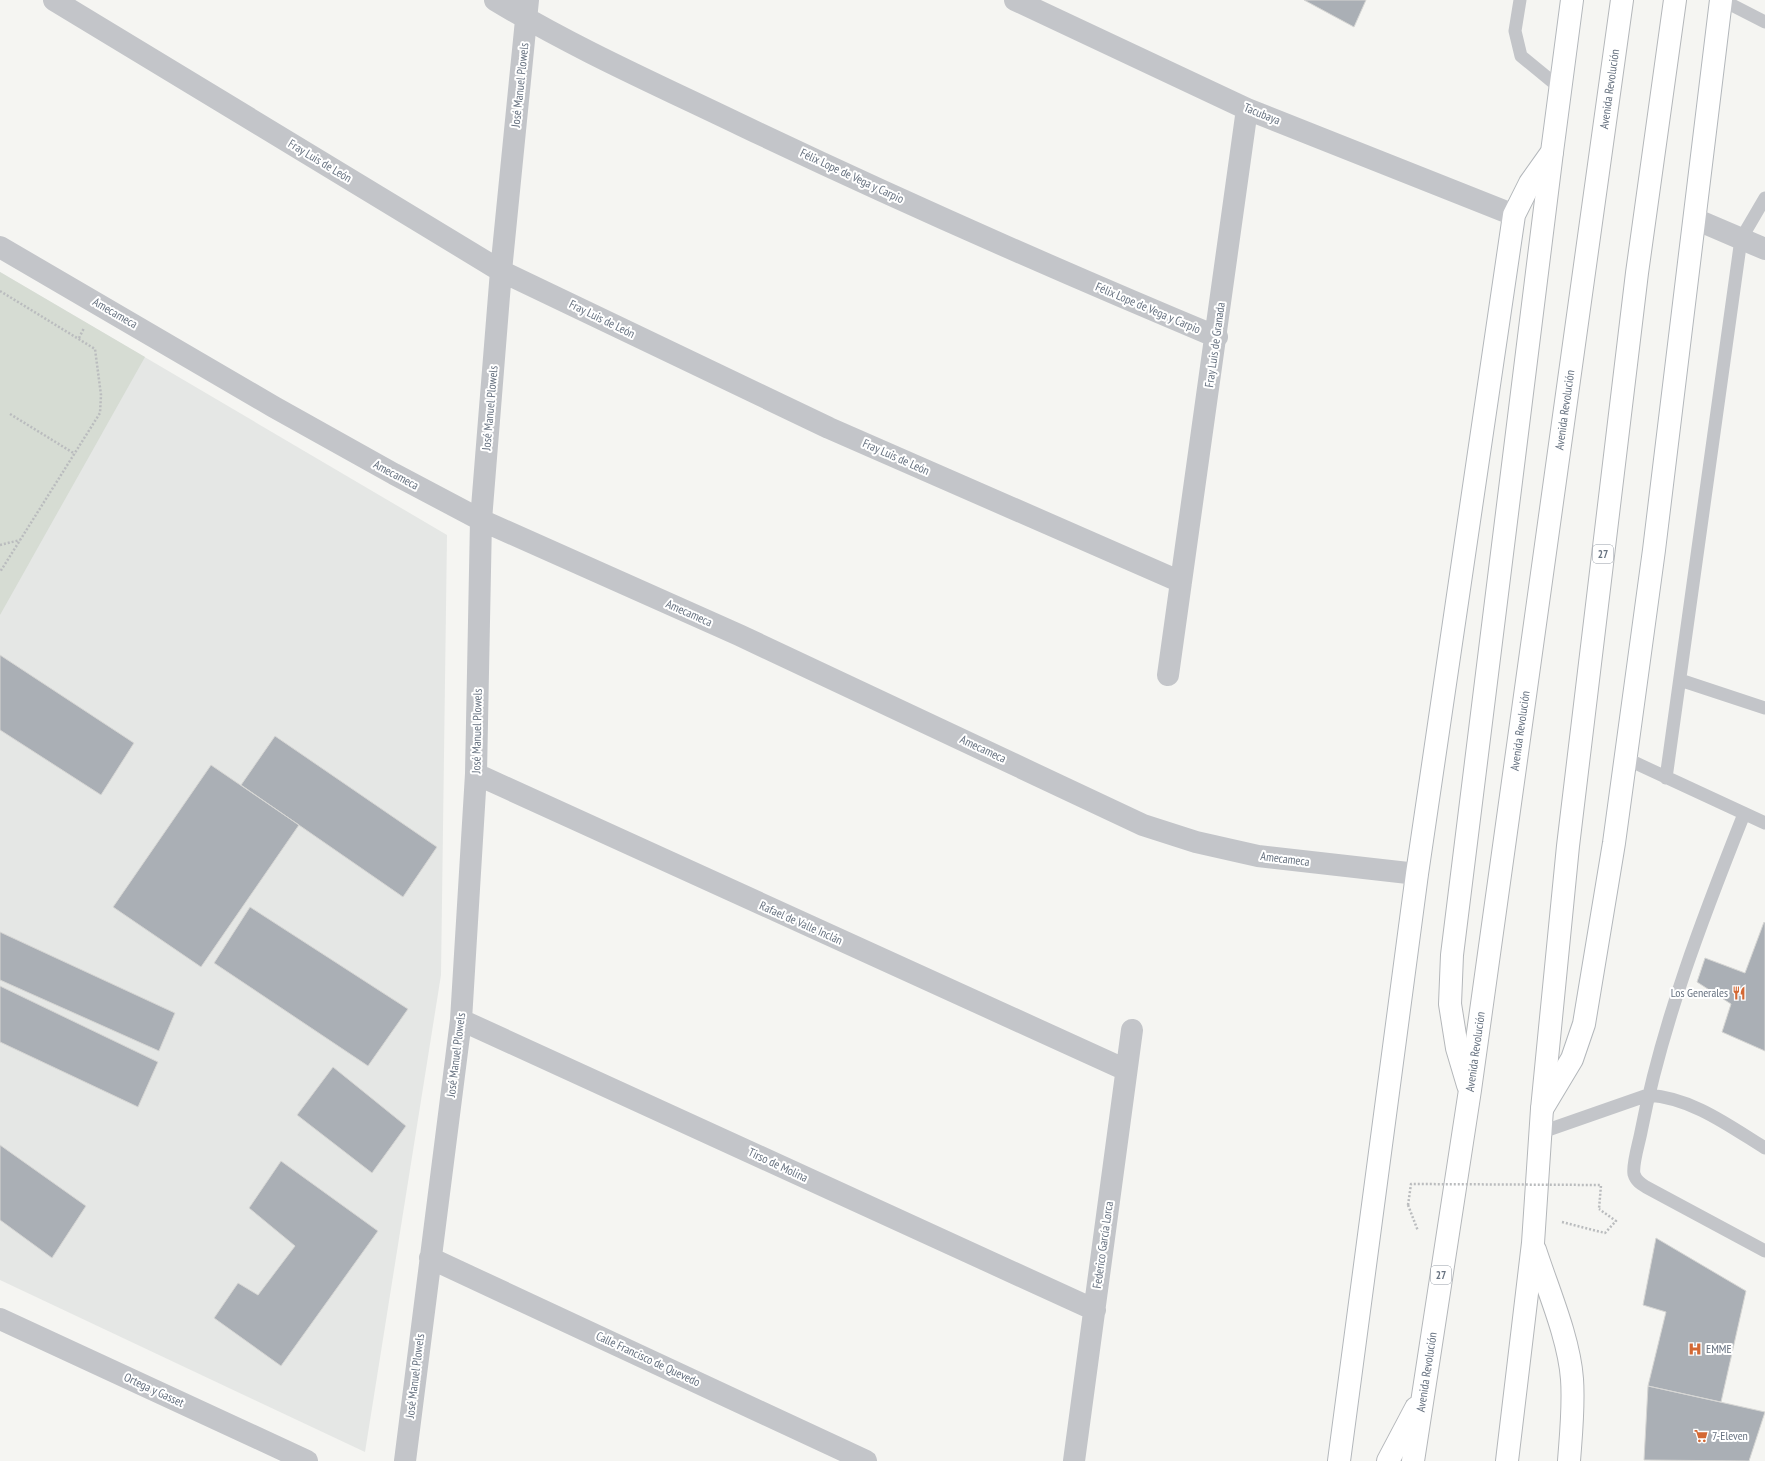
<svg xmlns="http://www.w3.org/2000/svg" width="1765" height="1461" font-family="'PT Sans Narrow',sans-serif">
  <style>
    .built { fill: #e5e7e5 }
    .green { fill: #d6dcd3 }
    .building { fill: #aaafb5; stroke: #d6d6d4 }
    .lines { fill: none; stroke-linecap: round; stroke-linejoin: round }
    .secondary-casing { stroke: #b3b7bb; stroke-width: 24 }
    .primary-casing { stroke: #b4b7ba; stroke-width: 24 }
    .path { stroke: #babcbe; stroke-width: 2.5; stroke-dasharray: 2 2; stroke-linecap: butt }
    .lane { stroke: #c3c5c9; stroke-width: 13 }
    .street { stroke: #c3c5c9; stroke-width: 22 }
    .secondary { stroke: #fff; stroke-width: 22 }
    .primary { stroke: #fff; stroke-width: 22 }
    .path-bridge { stroke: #babcbe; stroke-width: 2.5; stroke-dasharray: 2 2; stroke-linecap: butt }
    .labels { text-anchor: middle; stroke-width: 4; stroke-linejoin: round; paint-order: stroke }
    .shield { fill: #fff; stroke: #959ca6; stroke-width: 1 }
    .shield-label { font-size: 11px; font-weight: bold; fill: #677280 }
    .street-label { font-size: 12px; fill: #677280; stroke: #fff }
    .poi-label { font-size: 12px; fill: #677280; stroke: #fff; text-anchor: start }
  </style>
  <rect width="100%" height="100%" fill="#f5f5f2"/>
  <path class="built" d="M0 272 447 535 441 975 365 1452 0 1280Z"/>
  <path class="green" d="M0 272 145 357 0 615Z"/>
  <path class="building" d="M1304 0H1366L1354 27Z
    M0 655 134 743 101 795 0 730Z
    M275 736 437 847 403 897 241 785Z
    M211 765 299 825 201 967 113 907Z
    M250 907 408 1009 368 1066 214 963Z
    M1764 922 1765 923V1051L1722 1032 1731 1004 1697 982 1705 958 1745 973Z
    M0 932 175 1013 159 1051 0 980Z
    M0 986 158 1062 138 1107 0 1042Z
    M333 1067 406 1126 372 1173 297 1115Z
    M0 1145 86 1206 52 1258 0 1220Z
    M281 1161 378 1231 281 1366 214 1318 238 1283 258 1295 295 1246 249 1208Z
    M1656 1238 1746 1291 1721 1402 1648 1386 1666 1312 1643 1305Z
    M1648 1386 1765 1412 1749 1461 1644 1460Z"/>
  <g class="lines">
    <g class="secondary-casing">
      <path id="secondary" d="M1542 1109 1572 1059 1584 1024 1614 843 1654 550 1721 0
        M1339 1461 1417 874 1514 215 1530 183 1552 152 1572 0"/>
    </g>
    <g class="primary-casing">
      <g id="primary">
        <path d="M1468 1085 1457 1048 1450 1004 1452 955 1552 152"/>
        <path d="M1535 1250C1548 1290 1569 1338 1572 1379 1574 1406 1571 1434 1569 1461"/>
        <path d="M1388 1461 1416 1408"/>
        <path id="s1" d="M1413 1461 1470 1090 1622 0"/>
        <path d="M1507 1461 1533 1243 1542 1109 1568 846 1637 273 1675 0"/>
      </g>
    </g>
    <path class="path" d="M0 291 95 349 101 395 100 413 0 572
      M79 338 84 328
      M10 414 75 454
      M0 545 20 540
      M1408 1205 1418 1231
      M1562 1222 1605 1233 1616 1221 1599 1209"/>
    <path class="lane" d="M1520 0 1515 31 1521 56 1560 88
      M1722 0 1765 22
      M1680 680 1765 708
      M1627 759 1765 823
      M1666 778 1741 239 1765 198
      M1744 814C1703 917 1662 1023 1641 1132 1639 1143 1632 1165 1634 1174 1636 1181 1641 1184 1646 1187L1765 1251
      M1542 1132 1648 1095C1692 1098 1728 1125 1765 1148"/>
    <path class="street" d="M54 0 501 271 829 428 1181 582
      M495 0C574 48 658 85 741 125 898 200 1057 270 1217 337
      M1015 0 1247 109 1514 215
      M1695 219 1765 249
      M0 247 274 407 394 474 481 520 739 635 1143 825 1196 842 1258 856 1417 874
      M1168 675 1247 109
      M476 774 1126 1070
      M461 1020 1095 1310
      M430 1258 866 1461
      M0 1319 307 1461
      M405 1461 461 1020 476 774 481 520 501 271 528 0
      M1074 1461 1132 1030"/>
    <use href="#secondary" class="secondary"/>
    <use href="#primary" class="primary"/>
    <path class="path-bridge" d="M1408 1205 1411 1184 1601 1185 1599 1209"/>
  </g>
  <defs>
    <g id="restaurant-bare" transform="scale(1.08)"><path d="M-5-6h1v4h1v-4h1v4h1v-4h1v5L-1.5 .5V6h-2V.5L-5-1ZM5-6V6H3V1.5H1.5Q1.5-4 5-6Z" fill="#d36834" stroke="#fff" stroke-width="2.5" paint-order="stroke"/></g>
    <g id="hospital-bare" transform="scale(1.08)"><path d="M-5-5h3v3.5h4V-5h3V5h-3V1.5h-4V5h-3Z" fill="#d36834" stroke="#fff" stroke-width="2.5" paint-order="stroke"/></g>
    <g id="supermarket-bare" transform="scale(1.08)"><path d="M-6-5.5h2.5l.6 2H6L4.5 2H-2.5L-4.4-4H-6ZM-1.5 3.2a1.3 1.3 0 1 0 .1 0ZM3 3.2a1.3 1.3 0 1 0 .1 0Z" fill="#d36834" stroke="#fff" stroke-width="2.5" paint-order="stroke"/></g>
  </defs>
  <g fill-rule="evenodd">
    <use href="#restaurant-bare" x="1739" y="993"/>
    <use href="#hospital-bare" x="1695" y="1349"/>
    <use href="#supermarket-bare" x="1701" y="1436"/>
  </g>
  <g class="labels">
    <g class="shield">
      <rect x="1593" y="545" width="20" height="18" rx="3"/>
      <rect x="1431" y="1266" width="20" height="18" rx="3"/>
    </g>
    <g class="shield-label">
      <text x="1603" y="558">27</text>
      <text x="1441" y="1279">27</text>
    </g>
    <g class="street-label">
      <text transform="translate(520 85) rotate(-84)" y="4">José Manuel Plowels</text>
      <text dy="4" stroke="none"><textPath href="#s1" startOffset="1386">Avenida Revolución</textPath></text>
      <text transform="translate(1262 114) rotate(22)" y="4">Tacubaya</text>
      <text transform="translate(320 161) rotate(31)" y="4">Fray Luis de León</text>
      <text transform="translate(852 176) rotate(25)" y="4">Félix Lope de Vega y Carpio</text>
      <text transform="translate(1148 308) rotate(23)" y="4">Félix Lope de Vega y Carpio</text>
      <text transform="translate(115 313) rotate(30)" y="4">Amecameca</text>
      <text transform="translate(602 319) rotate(26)" y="4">Fray Luis de León</text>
      <text transform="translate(1215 345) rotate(-82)" y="4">Fray Luis de Granada</text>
      <text transform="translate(490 408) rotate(-85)" y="4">José Manuel Plowels</text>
      <text dy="4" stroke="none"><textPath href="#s1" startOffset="1062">Avenida Revolución</textPath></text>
      <text transform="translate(896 457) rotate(24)" y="4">Fray Luis de León</text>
      <text transform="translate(396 475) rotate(28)" y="4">Amecameca</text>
      <text transform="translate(689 613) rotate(24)" y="4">Amecameca</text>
      <text transform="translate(477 731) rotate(-89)" y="4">José Manuel Plowels</text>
      <text dy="4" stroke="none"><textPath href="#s1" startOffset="738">Avenida Revolución</textPath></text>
      <text transform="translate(983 749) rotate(25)" y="4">Amecameca</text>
      <text transform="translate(1285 859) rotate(7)" y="4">Amecameca</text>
      <text transform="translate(801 923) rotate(24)" y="4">Rafael de Valle Inclán</text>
      <text dy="4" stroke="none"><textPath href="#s1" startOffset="414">Avenida Revolución</textPath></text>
      <text transform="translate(456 1055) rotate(-83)" y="4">José Manuel Plowels</text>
      <text transform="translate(778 1165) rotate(25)" y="4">Tirso de Molina</text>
      <text transform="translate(1103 1245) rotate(-82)" y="4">Federico García Lorca</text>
      <text transform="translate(648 1359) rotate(25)" y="4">Calle Francisco de Quevedo</text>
      <text dy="4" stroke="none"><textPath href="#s1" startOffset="90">Avenida Revolución</textPath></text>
      <text transform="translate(415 1376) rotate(-83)" y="4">José Manuel Plowels</text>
      <text transform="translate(154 1390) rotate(25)" y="4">Ortega y Gasset</text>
    </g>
    <g class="poi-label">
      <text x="1728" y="997" text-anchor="end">Los Generales</text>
      <text x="1706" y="1353">EMME</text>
      <text x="1712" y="1440">7-Eleven</text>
    </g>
  </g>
</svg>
